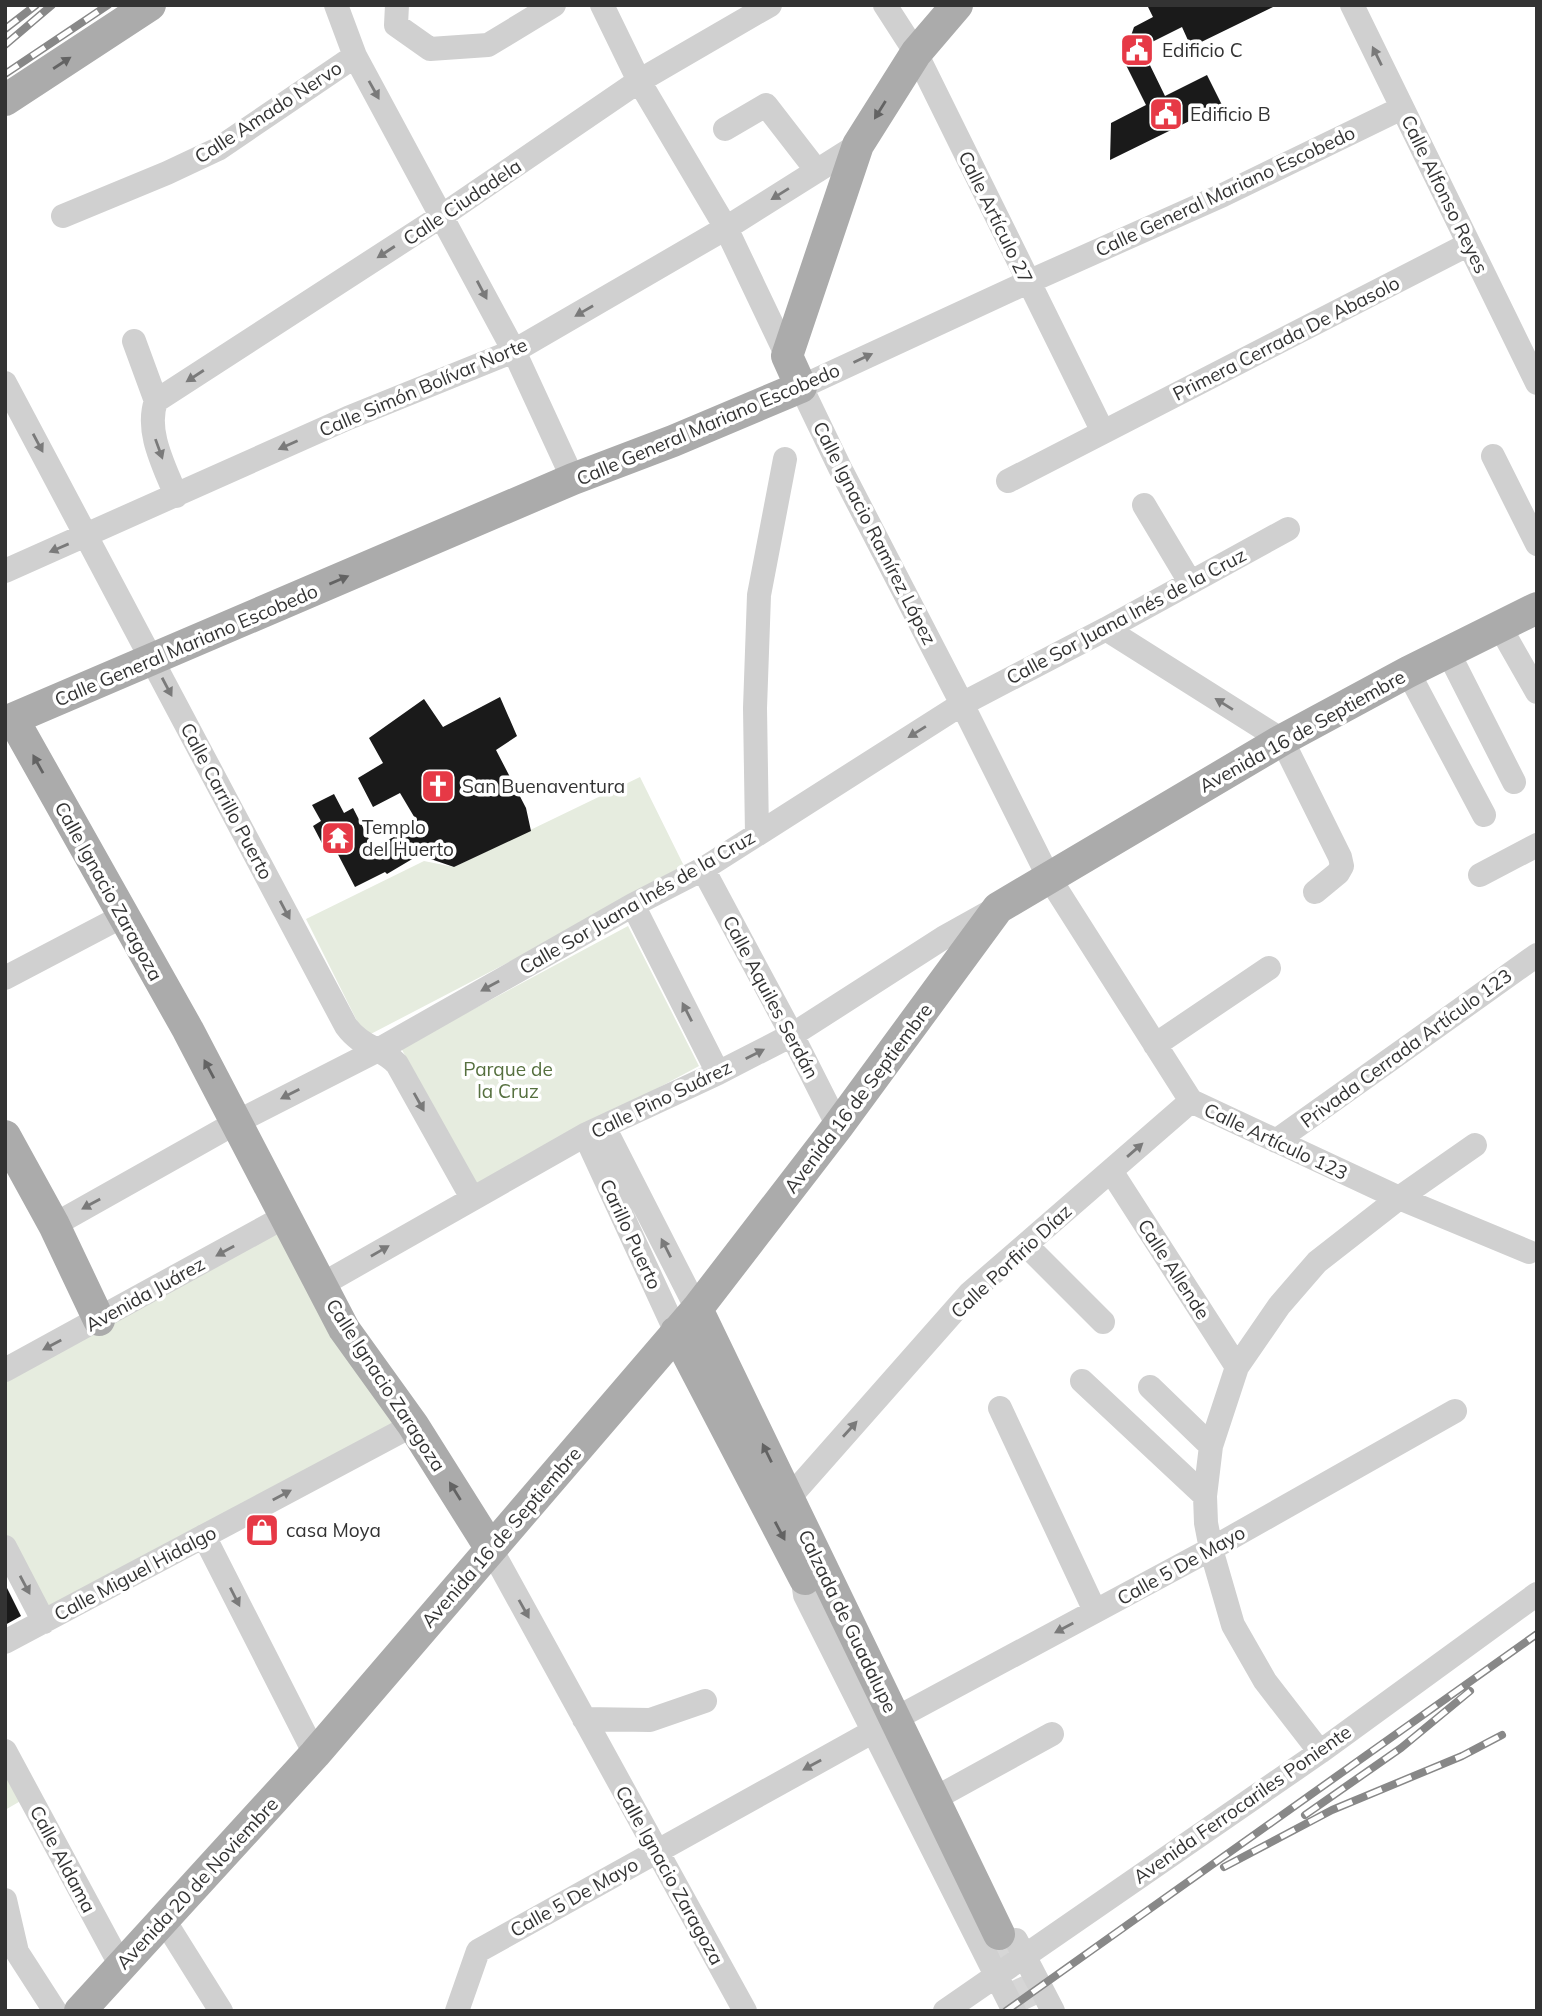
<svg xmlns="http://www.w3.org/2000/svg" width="1542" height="2016" font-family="Mulish,sans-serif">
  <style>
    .green { fill: #e6ecdf }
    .building { fill: #1a1a1a }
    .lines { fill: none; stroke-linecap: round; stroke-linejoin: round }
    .major-tunnel { stroke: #d6d6d6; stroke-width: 32; stroke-dasharray: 32 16; stroke-linecap: butt }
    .minor { stroke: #d0d0d0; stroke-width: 24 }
    .major { stroke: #ababab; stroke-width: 32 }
    .rail-casing { stroke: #888; stroke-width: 8 }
    .rail { stroke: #fff; stroke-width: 5; stroke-dasharray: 16; stroke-linecap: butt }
    .oneway { fill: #7a7a7a }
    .oneway2 { fill: #636363 }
    .labels { text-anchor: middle; stroke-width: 7; stroke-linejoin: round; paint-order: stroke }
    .poi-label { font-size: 19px; fill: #333; stroke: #fff; text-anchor: start }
    .street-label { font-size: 19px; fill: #333; stroke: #fff }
    .park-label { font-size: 19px; fill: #56703f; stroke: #fff }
  </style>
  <rect width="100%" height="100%" fill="#fff"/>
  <path class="green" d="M640 777 686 870 365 1037 306 919 424 861 454 867Z
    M628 926 699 1066 476 1186 401 1048Z
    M284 1217 413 1425 44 1622 5 1547V1370Z
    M5 1764 24 1799 5 1810Z"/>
  <path class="building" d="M1147 5H1277L1191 47 1182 27 1152 42 1146 57 1165 96 1207 75 1222 105 1110 160 1111 123 1146 105 1123 59 1134 27 1153 17Z
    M500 697 517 736 496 750 526 808 531 831 454 867 419 855 387 874 385 872 355 887 332 843 324 847 313 826 321 821 312 805 334 794 344 813 353 808 373 847 419 825 400 793 373 807 358 778 383 763 369 738 424 699 443 727Z
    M5 1584 21 1616 5 1625Z"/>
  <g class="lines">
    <path class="major-tunnel" d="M999 1934 1035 2011"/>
    <path class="minor" d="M336 5 355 56 514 351 573 479
      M397 5 396 25 430 49 488 45 554 5
      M602 5 639 81 726 228 787 356
      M885 5 916 53 1103 432
      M1352 5 1537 383
      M1402 108 1223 195 1028 282 801 387 840 468 962 704 1048 876 1191 1101 1399 1198 1529 1252
      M725 129 766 105 817 171
      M63 216 167 173 218 149 355 56
      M134 341 156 401
      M5 383 346 1026C362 1048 381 1047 397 1064L472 1198
      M1493 456 1537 544
      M1008 481 1469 244
      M176 496C165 467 145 432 156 401L443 215 639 81 770 5
      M1144 505 1190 582
      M5 571 348 418 514 351 726 228 858 145
      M1500 627 1537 692
      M1106 629 1282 740 1340 857 1342 866 1338 873 1315 892
      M1448 652 1514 782
      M1408 672 1484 815
      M757 834 755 708 759 595 785 459
      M703 869 792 1035 838 1126
      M1480 875 1537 845
      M633 905 718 1073
      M5 978 123 916
      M1155 1045 1269 968
      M604 1127 697 1309
      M585 1135 676 1332
      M1276 1141 1537 955
      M1111 1171 1237 1367
      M54 1225 237 1122 378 1050 633 905 703 869 962 704 1106 629 1288 529
      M1026 1245 1103 1322
      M321 1285 585 1135 718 1073 792 1035 943 938 995 909
      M5 1370 284 1217
      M1082 1381 1205 1496
      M1150 1387 1211 1446
      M1000 1408 1095 1611
      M789 1498 970 1293 1191 1101
      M204 1536 315 1754
      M5 1547 44 1622
      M491 1549 745 2011
      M802 1574 805 1595 1014 2011
      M5 1642 413 1425
      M904 1714 1211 1549 1455 1411
      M584 1719 650 1720 705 1701
      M5 1751 121 1966
      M1320 1752 1265 1681 1233 1625 1211 1549 1206 1523 1205 1496 1211 1446 1237 1367 1279 1306 1317 1262 1399 1198 1475 1145
      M943 1794 1052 1734
      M5 1900 17 1952 55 2011
      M164 1920 221 2011
      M1016 1940 1053 2011
      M457 2011 478 1951 872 1732
      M945 2011 1320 1752 1537 1594"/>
    <path class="major" d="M5 100 150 5
      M13 719 188 1030 344 1329 413 1425 491 1549
      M5 722 573 479 673 441 801 387 787 356 858 145 916 53 957 5
      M5 1136 54 1225 99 1320
      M697 1309 999 1934
      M676 1332 805 1579
      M80 2011 315 1754 697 1309 838 1126 998 908 1282 740 1408 672 1537 608"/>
    <g class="rail-casing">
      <path id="rail" d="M5 29 36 5
        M5 45 52 5
        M5 74 108 5
        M1305 1815 1401 1748 1470 1691
        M1224 1867 1332 1810 1462 1756 1502 1735
        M1006 2011 1537 1634"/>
    </g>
    <use href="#rail" class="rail"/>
  </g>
  <defs><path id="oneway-solid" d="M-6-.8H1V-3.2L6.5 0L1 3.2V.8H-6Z" transform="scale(1.75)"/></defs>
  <g class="oneway">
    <use href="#oneway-solid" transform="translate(1377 56) rotate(-116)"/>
    <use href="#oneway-solid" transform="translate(374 90) rotate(61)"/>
    <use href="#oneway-solid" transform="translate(780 194) rotate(148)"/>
    <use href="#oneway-solid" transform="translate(386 252) rotate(147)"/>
    <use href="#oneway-solid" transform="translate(482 290) rotate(62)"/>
    <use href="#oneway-solid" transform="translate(584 311) rotate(150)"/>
    <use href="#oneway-solid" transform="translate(863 358) rotate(-25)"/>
    <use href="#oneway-solid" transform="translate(195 376) rotate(147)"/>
    <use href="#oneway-solid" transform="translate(38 443) rotate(62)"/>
    <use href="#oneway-solid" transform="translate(288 445) rotate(156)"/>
    <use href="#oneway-solid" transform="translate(159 449) rotate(70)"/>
    <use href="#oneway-solid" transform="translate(59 548) rotate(157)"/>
    <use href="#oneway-solid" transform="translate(167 687) rotate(62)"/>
    <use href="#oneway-solid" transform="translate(1224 704) rotate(-148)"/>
    <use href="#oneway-solid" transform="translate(917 732) rotate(148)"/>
    <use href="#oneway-solid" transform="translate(285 910) rotate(62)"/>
    <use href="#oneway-solid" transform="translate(490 986) rotate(151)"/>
    <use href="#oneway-solid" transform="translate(687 1012) rotate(-117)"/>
    <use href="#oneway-solid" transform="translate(755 1054) rotate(-27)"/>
    <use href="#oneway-solid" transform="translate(290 1094) rotate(153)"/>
    <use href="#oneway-solid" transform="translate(419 1102) rotate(61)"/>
    <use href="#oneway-solid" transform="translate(1135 1150) rotate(-41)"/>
    <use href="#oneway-solid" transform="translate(91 1204) rotate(151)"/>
    <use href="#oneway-solid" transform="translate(666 1248) rotate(-117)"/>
    <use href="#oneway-solid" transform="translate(225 1251) rotate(151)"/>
    <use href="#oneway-solid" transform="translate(380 1251) rotate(-30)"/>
    <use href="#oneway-solid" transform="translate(52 1345) rotate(152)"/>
    <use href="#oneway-solid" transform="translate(850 1429) rotate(-48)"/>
    <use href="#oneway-solid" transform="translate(282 1495) rotate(-28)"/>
    <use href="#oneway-solid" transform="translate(25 1585) rotate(62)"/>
    <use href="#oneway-solid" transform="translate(235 1597) rotate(63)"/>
    <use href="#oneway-solid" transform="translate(524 1609) rotate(61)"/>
    <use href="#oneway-solid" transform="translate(1064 1628) rotate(152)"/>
    <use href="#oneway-solid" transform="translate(812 1765) rotate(151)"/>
  </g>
  <g class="oneway2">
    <use href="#oneway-solid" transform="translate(62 63) rotate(-33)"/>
    <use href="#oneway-solid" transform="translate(880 110) rotate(122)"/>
    <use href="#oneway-solid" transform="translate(339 580) rotate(-23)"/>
    <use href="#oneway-solid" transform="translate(38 764) rotate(-119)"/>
    <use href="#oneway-solid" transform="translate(209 1069) rotate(-118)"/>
    <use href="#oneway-solid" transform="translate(767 1453) rotate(-116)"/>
    <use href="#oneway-solid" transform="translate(455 1491) rotate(-122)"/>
    <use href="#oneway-solid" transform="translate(780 1531) rotate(62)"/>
  </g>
  <defs>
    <g id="civic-square" transform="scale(1.75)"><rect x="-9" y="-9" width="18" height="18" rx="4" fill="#e63946" stroke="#fff"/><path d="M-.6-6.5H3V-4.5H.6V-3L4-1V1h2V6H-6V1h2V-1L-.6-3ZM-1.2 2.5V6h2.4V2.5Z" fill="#fff"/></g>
    <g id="church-square" transform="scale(1.75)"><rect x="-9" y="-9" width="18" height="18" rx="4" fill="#e63946" stroke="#fff"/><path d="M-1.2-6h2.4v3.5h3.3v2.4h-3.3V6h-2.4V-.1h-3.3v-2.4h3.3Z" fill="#fff"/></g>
    <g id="temple-square" transform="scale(1.75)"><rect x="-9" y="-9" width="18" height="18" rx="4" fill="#e63946" stroke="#fff"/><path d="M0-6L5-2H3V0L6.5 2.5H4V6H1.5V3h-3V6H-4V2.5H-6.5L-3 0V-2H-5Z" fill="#fff"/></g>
    <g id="shop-square" transform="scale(1.75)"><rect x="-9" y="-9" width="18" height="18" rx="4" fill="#e63946" stroke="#fff"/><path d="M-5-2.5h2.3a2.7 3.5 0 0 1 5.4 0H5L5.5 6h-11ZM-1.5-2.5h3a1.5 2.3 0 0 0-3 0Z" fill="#fff"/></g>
  </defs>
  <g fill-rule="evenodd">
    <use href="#civic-square" x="1137" y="50"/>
    <use href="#civic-square" x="1166" y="114"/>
    <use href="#church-square" x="438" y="786"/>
    <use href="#temple-square" x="338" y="838"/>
    <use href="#shop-square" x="262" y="1530"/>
  </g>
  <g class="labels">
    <g class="poi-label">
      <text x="1162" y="57">Edificio C</text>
      <text x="1190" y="121">Edificio B</text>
      <text x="462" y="793">San Buenaventura</text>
      <text x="362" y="834">Templo<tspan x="362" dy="22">del Huerto</tspan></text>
      <text x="286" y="1537">casa Moya</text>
    </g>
    <g class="street-label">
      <text transform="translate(268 112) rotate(-33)" y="7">Calle Amado Nervo</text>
      <text transform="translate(1225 191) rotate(-25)" y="7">Calle General Mariano Escobedo</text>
      <text transform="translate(1445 194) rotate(64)" y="7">Calle Alfonso Reyes</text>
      <text transform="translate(462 202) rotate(-34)" y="7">Calle Ciudadela</text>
      <text transform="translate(996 217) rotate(64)" y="7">Calle Artículo 27</text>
      <text transform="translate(1286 338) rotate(-27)" y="7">Primera Cerrada De Abasolo</text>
      <text transform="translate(423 387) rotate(-23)" y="7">Calle Simón Bolívar Norte</text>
      <text transform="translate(708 424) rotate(-23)" y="7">Calle General Mariano Escobedo</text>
      <text transform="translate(875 533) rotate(63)" y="7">Calle Ignacio Ramírez López</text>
      <text transform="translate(1126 616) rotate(-28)" y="7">Calle Sor Juana Inés de la Cruz</text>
      <text transform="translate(186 645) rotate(-23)" y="7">Calle General Mariano Escobedo</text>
      <text transform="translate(1302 731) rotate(-29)" y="7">Avenida 16 de Septiembre</text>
      <text transform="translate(227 801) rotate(62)" y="7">Calle Carrillo Puerto</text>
      <text transform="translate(109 891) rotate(61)" y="7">Calle Ignacio Zaragoza</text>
      <text transform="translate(637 902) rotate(-30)" y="7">Calle Sor Juana Inés de la Cruz</text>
      <text transform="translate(771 997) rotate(62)" y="7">Calle Aquiles Serdán</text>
      <text transform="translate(1406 1048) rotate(-36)" y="7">Privada Cerrada Artículo 123</text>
      <text transform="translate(858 1098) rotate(-53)" y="7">Avenida 16 de Septiembre</text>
      <text transform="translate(661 1099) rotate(-26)" y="7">Calle Pino Suárez</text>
      <text transform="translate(1276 1141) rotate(25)" y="7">Calle Artículo 123</text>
      <text transform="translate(631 1234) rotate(65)" y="7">Carillo Puerto</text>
      <text transform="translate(1011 1261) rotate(-43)" y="7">Calle Porfirio Díaz</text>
      <text transform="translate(1174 1269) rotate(57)" y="7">Calle Allende</text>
      <text transform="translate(145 1294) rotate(-29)" y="7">Avenida Juárez</text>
      <text transform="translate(386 1385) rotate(57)" y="7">Calle Ignacio Zaragoza</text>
      <text transform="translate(501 1537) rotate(-49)" y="7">Avenida 16 de Septiembre</text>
      <text transform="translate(1181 1565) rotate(-29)" y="7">Calle 5 De Mayo</text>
      <text transform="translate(135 1573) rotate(-28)" y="7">Calle Miguel Hidalgo</text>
      <text transform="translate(848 1621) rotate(64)" y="7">Calzada de Guadalupe</text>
      <text transform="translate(1242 1804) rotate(-35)" y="7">Avenida Ferrocariles Poniente</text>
      <text transform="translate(63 1859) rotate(62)" y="7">Calle Aldama</text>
      <text transform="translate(670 1875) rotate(61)" y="7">Calle Ignacio Zaragoza</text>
      <text transform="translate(197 1883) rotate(-47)" y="7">Avenida 20 de Noviembre</text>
      <text transform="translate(574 1897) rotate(-29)" y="7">Calle 5 De Mayo</text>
    </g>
    <g class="park-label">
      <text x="508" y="1076">Parque de<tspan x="508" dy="22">la Cruz</tspan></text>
    </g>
  </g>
  <rect width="1542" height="2016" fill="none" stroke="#333333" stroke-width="14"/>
</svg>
